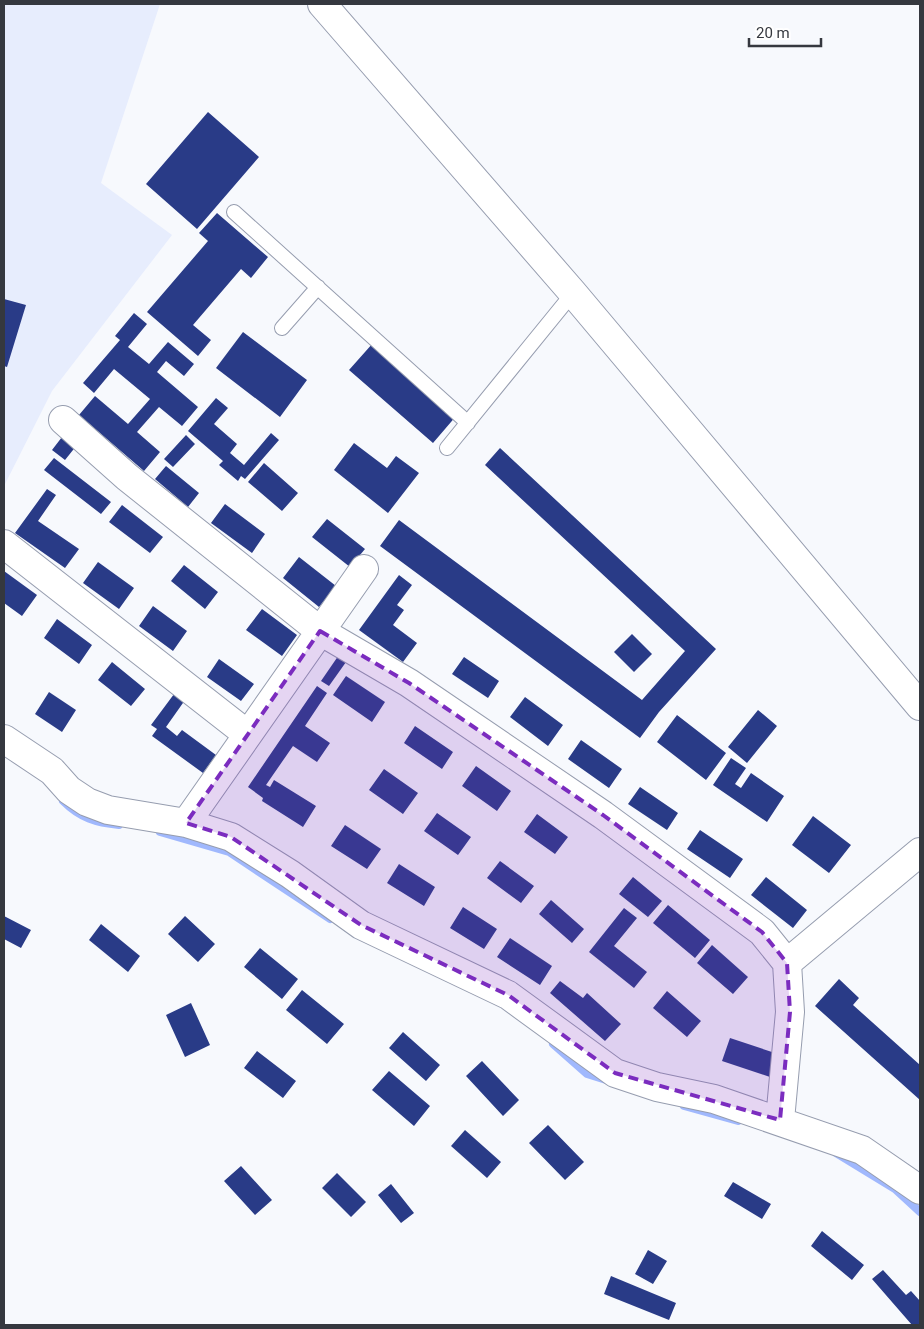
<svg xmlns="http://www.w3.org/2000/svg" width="924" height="1329" font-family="Roboto,sans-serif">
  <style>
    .built { fill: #e7edfd }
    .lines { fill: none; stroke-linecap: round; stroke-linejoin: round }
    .stream { stroke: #a0b8fd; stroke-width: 8 }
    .building { fill: #293b87 }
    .lane-casing { stroke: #969daf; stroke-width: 16 }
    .street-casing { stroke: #969daf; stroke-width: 30 }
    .primary-casing { stroke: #969daf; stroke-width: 30 }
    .lane { stroke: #fff; stroke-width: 14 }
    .street { stroke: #fff; stroke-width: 28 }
    .primary { stroke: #fff; stroke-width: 28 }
    .marked { fill: #7b2cbf; fill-opacity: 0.2; stroke: #7b2cbf; stroke-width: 4; stroke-dasharray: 10 6; stroke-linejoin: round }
  </style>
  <rect width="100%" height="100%" fill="#f7f9fd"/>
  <path class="built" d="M4 4H160L101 183 172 235 52 391 4 486Z"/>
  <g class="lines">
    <path class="stream" d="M63 801C80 818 96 823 119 825
      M160 832 229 852 330 919
      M553 1044 587 1074 606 1080
      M684 1106 738 1121
      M836 1153 895 1189 920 1212"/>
  </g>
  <path class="building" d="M208 112 259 157 197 229 146 184Z
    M217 213 268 257 251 278 241 269 193 325 211 340 198 356 147 312 208 241 199 233Z
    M4 299 26 305 7 367 4 366Z
    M134 313 147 324 128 347 149 364 168 342 194 364 184 376 166 361 157 372 198 407 182 426 159 407 137 432 160 452 144 471 79 415 95 396 128 424 150 399 114 369 94 393 83 383 120 340 115 336Z
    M243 332 307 380 280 417 216 368Z
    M373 343 457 415 433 443 349 370Z
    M216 398 228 408 214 424 237 444 230 453 244 465 271 433 279 440 245 479 241 476 238 481 219 465 223 461 188 431Z
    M72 424 85 435 65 460 52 450Z
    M186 435 195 444 173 467 164 459Z
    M354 443 387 468 396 456 419 473 388 513 334 470Z
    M500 448 716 649 659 712 640 738 380 546 399 520 642 700 685 651 485 465Z
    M54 458 111 502 101 514 44 470Z
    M264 463 298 493 282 511 248 482Z
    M166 466 199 493 188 507 155 479Z
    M47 489 56 495 38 521 79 549 65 568 15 533Z
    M225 504 265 534 252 553 211 523Z
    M122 505 163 537 150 553 109 522Z
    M327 519 365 549 350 567 312 537Z
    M299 557 336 586 319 607 283 578Z
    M98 562 134 588 119 609 83 583Z
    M184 565 218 592 205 609 171 581Z
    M4 571 37 595 22 616 4 603Z
    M399 575 412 585 397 605 404 610 393 625 417 643 403 662 359 630Z
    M153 606 187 631 173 651 139 626Z
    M262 609 297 635 282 656 246 630Z
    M57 619 92 645 79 664 44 638Z
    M632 634 652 654 634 672 614 652Z
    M343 649 351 655 329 686 321 681Z
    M464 657 499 681 488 698 452 674Z
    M219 659 254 684 241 701 207 677Z
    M112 662 145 689 131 706 98 680Z
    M346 676 385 702 372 722 333 695Z
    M180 686 190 693 166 727 177 736 182 730 216 755 203 773 152 736 157 729 151 725Z
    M317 686 327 693 305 726 330 743 317 762 293 746 266 785 270 787 274 780 316 806 303 827 262 801 263 798 248 787Z
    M49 692 76 710 62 732 35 714Z
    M525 697 563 725 548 746 510 717Z
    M758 710 777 726 747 763 728 747Z
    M677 715 726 753 706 780 657 742Z
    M415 726 453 752 442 769 404 743Z
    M581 740 622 769 609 788 568 759Z
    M731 758 746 768 735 784 741 788 751 773 784 796 767 822 713 785Z
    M476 766 511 791 497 811 462 786Z
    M384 769 418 793 403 814 369 790Z
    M640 787 678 813 667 830 628 804Z
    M437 813 471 837 458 855 424 831Z
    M537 814 568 837 555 854 524 832Z
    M813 816 851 845 829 873 792 845Z
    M345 825 381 849 367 869 331 846Z
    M700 830 743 859 730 878 687 849Z
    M500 861 534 886 521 903 487 878Z
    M399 864 435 887 424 906 387 883Z
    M633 877 662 901 648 917 619 894Z
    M766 877 807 910 793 928 751 895Z
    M551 900 584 929 572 943 539 914Z
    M668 905 710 940 695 958 653 923Z
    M463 907 497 929 484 949 450 928Z
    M624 908 637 918 614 946 647 972 634 988 589 952Z
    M4 916 31 930 21 948 4 939Z
    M185 916 215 944 198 962 168 934Z
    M101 924 140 956 128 972 89 940Z
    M510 938 552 966 540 985 497 957Z
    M712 945 748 977 733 994 697 963Z
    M260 948 298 979 282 999 244 967Z
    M839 979 859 998 853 1005 920 1065V1100L815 1006Z
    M560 981 583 998 587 993 621 1024 605 1041 550 993Z
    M302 990 344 1024 327 1044 286 1010Z
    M667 991 701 1021 687 1037 653 1008Z
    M191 1003 210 1045 185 1057 166 1015Z
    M403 1032 440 1065 426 1081 389 1048Z
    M730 1038 778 1054 770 1077 722 1061Z
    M257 1051 296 1081 283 1098 244 1068Z
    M482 1061 519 1100 503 1116 466 1076Z
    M389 1071 430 1106 414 1126 372 1090Z
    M548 1125 584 1162 565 1180 529 1143Z
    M465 1130 501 1162 487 1178 451 1146Z
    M241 1166 272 1200 255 1215 224 1181Z
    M337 1173 366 1202 351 1217 322 1188Z
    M733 1182 771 1204 762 1219 724 1196Z
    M391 1184 414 1213 401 1223 378 1195Z
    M822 1231 864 1265 852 1280 811 1246Z
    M648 1250 667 1261 653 1284 635 1274Z
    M883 1270 906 1295 911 1291 920 1301V1325H912L872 1279Z
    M611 1276 676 1303 669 1320 604 1294Z"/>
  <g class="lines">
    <g class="lane-casing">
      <path id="lane" d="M234 212 468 423
        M282 328 318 287
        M447 448 573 293"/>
    </g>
    <g class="street-casing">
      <path id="street" d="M63 420 127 477 320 631 409 683 603 815 762 932 787 963 790 1012 780 1120
        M4 544 247 734
        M4 739 52 771 69 790 87 802 108 810 186 823 231 837 290 874 361 925 508 995 615 1073 657 1087 714 1099 862 1150 920 1190
        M186 823 364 569
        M787 963 920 852"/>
    </g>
    <g class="primary-casing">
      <path id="primary" d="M322 4 573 293 920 706"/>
    </g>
    <use href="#lane" class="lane"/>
    <use href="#street" class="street"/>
    <use href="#primary" class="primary"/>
  </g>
  <path class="marked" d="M320 631 409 683 603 815 762 932 787 963 790 1012 780 1120 615 1073 508 995 361 925 231 837 186 823Z"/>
  <rect width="924" height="1329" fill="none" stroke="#35383f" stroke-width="10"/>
  <path d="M749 38v8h72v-8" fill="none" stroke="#35383f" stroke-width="2.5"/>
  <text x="756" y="38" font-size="15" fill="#35383f" stroke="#ffffff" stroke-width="4" paint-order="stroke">20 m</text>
</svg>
